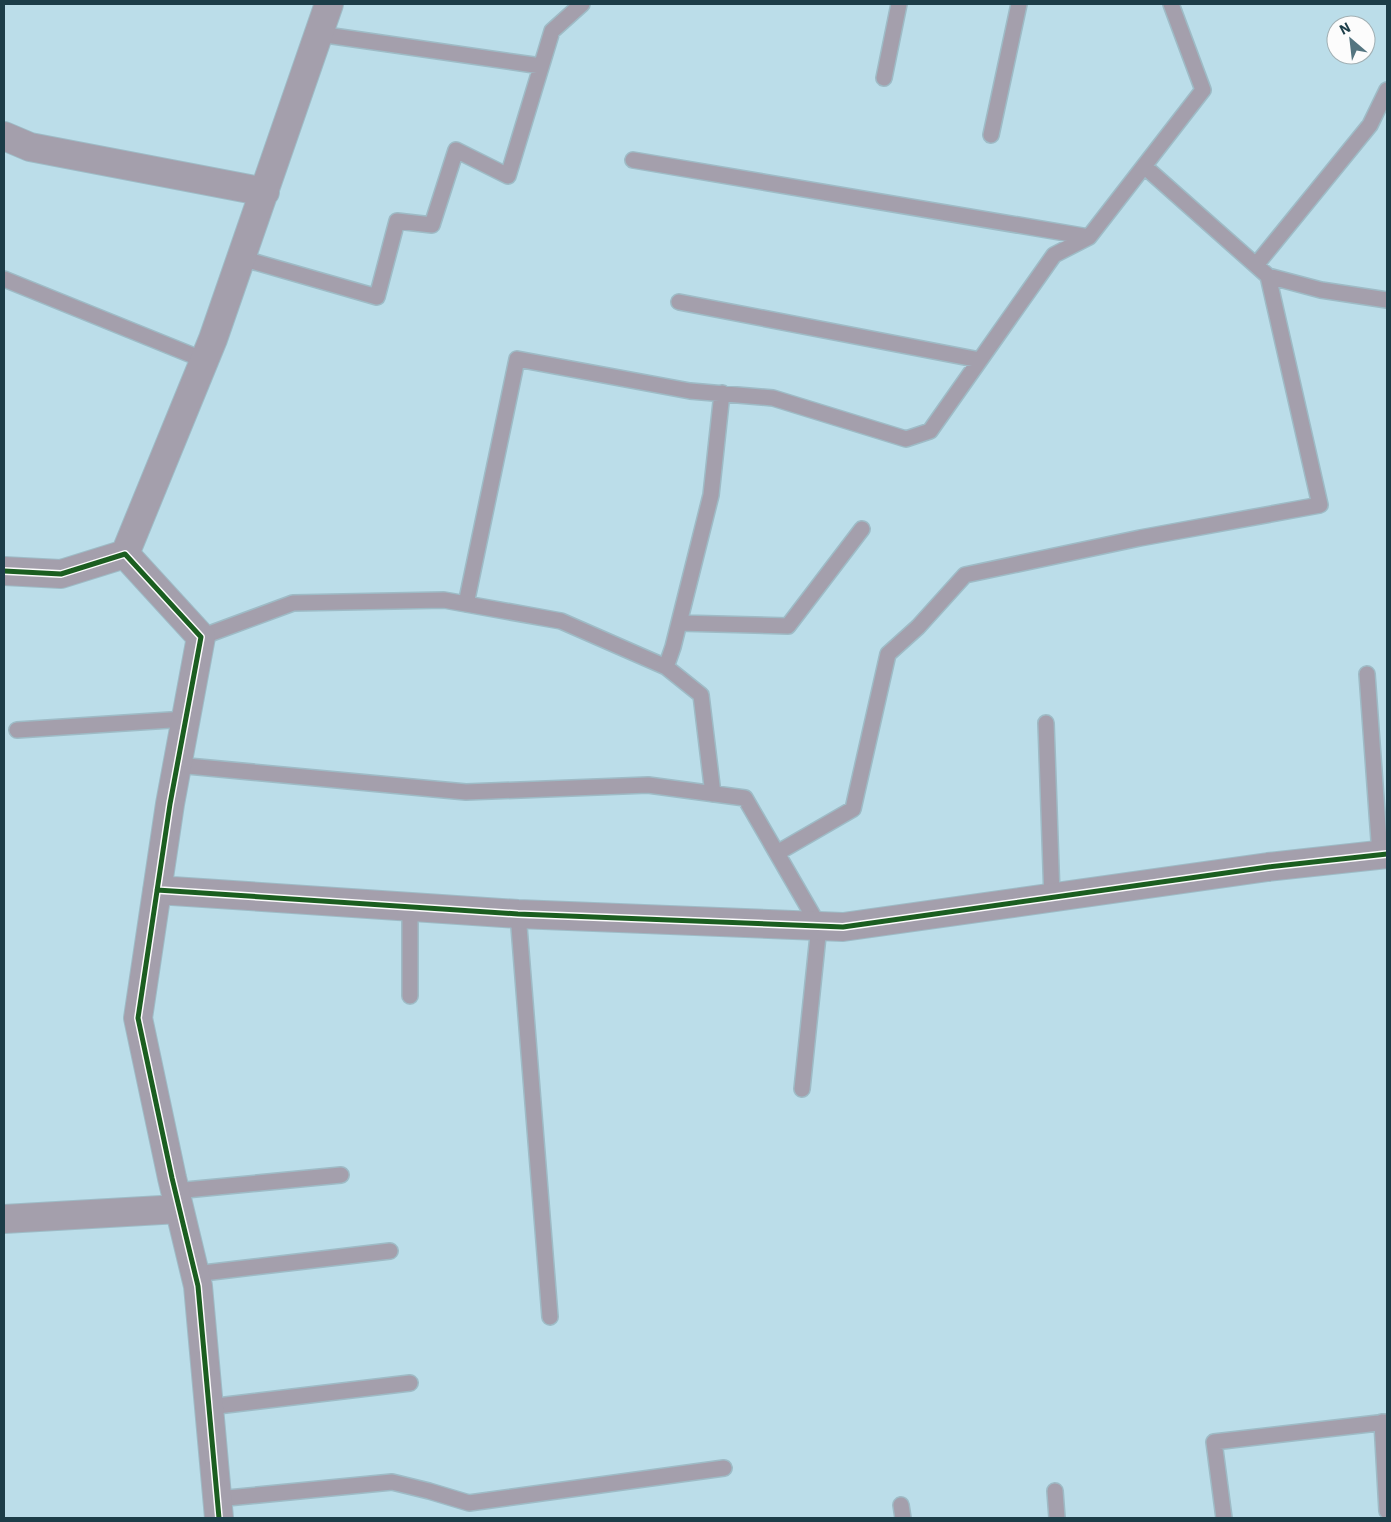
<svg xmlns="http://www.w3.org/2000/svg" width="1391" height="1522" font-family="'IBM Plex Sans',sans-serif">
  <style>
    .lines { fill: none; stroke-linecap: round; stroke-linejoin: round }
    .lane-casing { stroke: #9ebbc6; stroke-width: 18 }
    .street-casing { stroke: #9ebbc6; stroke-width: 30 }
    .lane { stroke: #a49fac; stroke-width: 15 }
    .street { stroke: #a49fac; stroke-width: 28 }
    .cycleway-casing { stroke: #fcfcfc; stroke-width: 8 }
    .cycleway { stroke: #1b5e20; stroke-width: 5 }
  </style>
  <rect width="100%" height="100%" fill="#bbdde9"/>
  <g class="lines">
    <g class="lane-casing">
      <path id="lane" d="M319 34 541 66
        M884 78 899 4
        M991 135 1019 4
        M633 160 1089 237
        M241 258 377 297 397 221 432 225 456 150 508 176 552 31 582 4
        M1256 265 1370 125 1387 90
        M1268 276 1321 290 1387 300
        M4 279 204 360
        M679 302 980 360
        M466 604 517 359 690 391 773 398 906 439 930 431 1054 255 1089 237 1203 90 1171 4
        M679 623 788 626 862 529
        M201 637 293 603 444 600 561 621 666 667 701 695 713 794
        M666 667 673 647 711 495 722 393
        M1367 674 1380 854
        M1046 723 1052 897
        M17 730 186 719
        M177 765 466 792 648 785 745 798 819 926 802 1089
        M777 853 853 809 888 654 918 627 965 575 1140 538 1320 505 1268 276 1144 166
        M410 907V996
        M518 914 550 1317
        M175 1191 341 1175
        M195 1274 390 1251
        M209 1407 410 1383
        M1382 1422 1387 1511
        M1055 1491 1057 1518
        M217 1499 392 1482 429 1491 469 1503 724 1468
        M901 1505 903 1518
        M1224 1518 1214 1442 1387 1422"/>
    </g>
    <g class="street-casing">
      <path id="street" d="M4 136 30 147 265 192
        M125 554 213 339 329 4
        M4 571 61 574 125 554 201 637 170 804 138 1018 172 1178 198 1286 219 1518
        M157 890 518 914 843 927 1268 867 1387 854
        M4 1219 179 1209"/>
    </g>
    <use href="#lane" class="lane"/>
    <use href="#street" class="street"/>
    <g class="cycleway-casing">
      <path id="cycleway" d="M4 571 61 574 125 554 201 637 170 804 138 1018 172 1178 198 1286 219 1518
        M157 890 518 914 843 927 1268 867 1387 854"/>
    </g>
    <use href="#cycleway" class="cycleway"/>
  </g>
  <rect width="1391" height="1522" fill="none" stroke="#1c3d48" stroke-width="10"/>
  <g transform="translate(1351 40) rotate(332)"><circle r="24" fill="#fcfcfc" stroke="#a2b0b4"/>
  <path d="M0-4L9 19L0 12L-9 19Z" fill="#547580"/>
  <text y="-8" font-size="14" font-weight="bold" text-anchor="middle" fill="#1c3d48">N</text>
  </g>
</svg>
